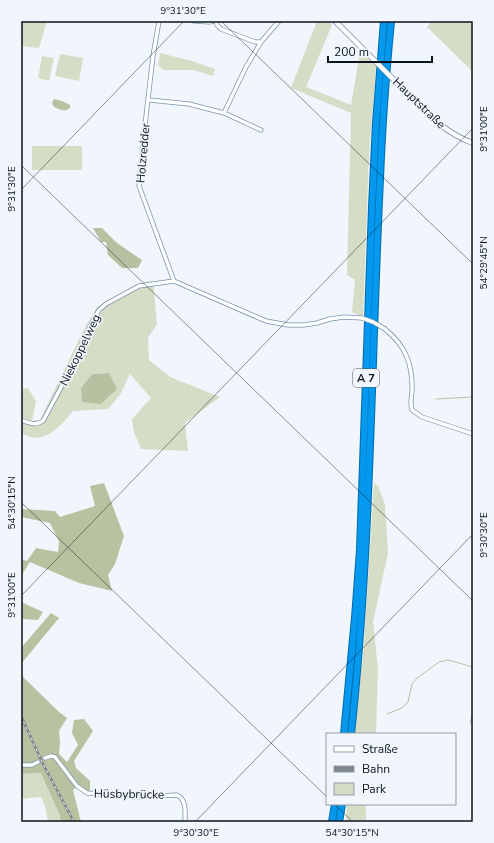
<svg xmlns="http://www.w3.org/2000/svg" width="494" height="843" font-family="'Nunito Sans',sans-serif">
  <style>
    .green { fill: #d6ddc7; fill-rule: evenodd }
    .forest { fill: #b7c2a1 }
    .water { fill: #b7c1a1 }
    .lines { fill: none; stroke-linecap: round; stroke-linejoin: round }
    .stream { stroke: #b7c1a1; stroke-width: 1 }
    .minor-casing { stroke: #7893ab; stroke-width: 5 }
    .tertiary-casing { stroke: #7893ab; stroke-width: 6 }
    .motorway-casing { stroke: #066aa5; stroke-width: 8 }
    .minor { stroke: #fff; stroke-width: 3.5 }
    .tertiary { stroke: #fff; stroke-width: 4.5 }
    .motorway { stroke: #0498ee; stroke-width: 6 }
    .rail-casing { stroke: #7d848c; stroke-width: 2.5 }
    .rail { stroke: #f1f6fc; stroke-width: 1; stroke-dasharray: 3; stroke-linecap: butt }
    .minor-bridge-casing { stroke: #7893ab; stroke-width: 5; stroke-linecap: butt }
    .tertiary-bridge-casing { stroke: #7893ab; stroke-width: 6; stroke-linecap: butt }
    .minor-bridge { stroke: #fff; stroke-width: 3.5 }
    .tertiary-bridge { stroke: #fff; stroke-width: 4.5 }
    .ticks { fill: none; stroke: #0a141d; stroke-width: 1; stroke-opacity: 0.45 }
    .labels { text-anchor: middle; stroke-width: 3.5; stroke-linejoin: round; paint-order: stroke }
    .shield { fill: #f1f6fc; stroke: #4f5860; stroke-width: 1 }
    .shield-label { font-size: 11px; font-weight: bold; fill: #0a141d }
    .street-label { font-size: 12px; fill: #0a141d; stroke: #f1f6fc }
    .neatline { fill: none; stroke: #0a141d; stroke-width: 1.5 }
    .ticks-label { font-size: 10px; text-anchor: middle; fill: #0a141d }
  </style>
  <rect width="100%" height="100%" fill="#f1f6fc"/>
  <path class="green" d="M21 21H47L39 48 21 46Z
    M317 21H329L332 25 306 87 351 105 360 52 376 66 369 156 363 317 352 312 355 280 347 275 351 113 291 88Z
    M432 21H468L473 26V72L427 27Z
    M160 53 192 61 215 69 213 76 193 70H163L158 65Z
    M60 54 83 58 79 81 55 76Z
    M42 56 54 58 49 81 38 78Z
    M32 146H82V170H32Z
    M153 281 157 324 148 338 149 360 170 377 220 397 185 423 188 451 141 449 134 432 132 419 151 398 130 374 120 395 108 409 73 411C63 423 48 442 30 437 27 436 24 434 21 433V389L28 388 36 401 32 421 40 420 82 333 97 307 138 284ZM109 373 81 388 92 374Z
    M374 482 379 488 385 505 388 553 373 622 378 668 376 734H354L364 646Z
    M41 773 60 816 61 822H48L45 806 41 797 21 799V774Z
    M347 804H366V822H346Z"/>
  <path class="forest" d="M104 483 124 536 115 564 108 575 112 591 79 583 30 562 21 576V559L27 561 36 548 58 552 59 541 50 523 21 517V509L55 511 60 517 95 506 90 486Z
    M21 602 43 612 38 620 21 619Z
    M51 613 59 618 21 664V648Z
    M21 672 24 678 59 712 67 718 59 731 60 742 59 754 67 762 78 745 72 733 74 720 84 719 93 731 74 761 76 768 90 781V791L83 790 79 785 73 790 81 822H61L60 816 41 773 21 774Z"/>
  <path class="water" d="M54 99 62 101 70 105V108C65 113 59 109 54 107L52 103Z
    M93 228H102L117 243 142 260 138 268H122L108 255 106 242H101Z
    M109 373 117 389 101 404 82 402 81 388 92 374Z"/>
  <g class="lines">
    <path class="stream" d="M436 399 473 397
      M387 714 402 708 408 702 412 684 417 678 439 662 448 660 473 667
      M470 723 473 712"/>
    <g class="minor-casing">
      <path id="minor" d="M159 21 153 56 143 142 139 186 174 281
        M194 21 209 22 216 21 217 25 221 29 255 42H261
        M149 100 189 104 224 113 261 130
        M224 113 246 67 261 42 279 21
        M385 329C406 346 413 365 412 392 411 399 410 404 412 410L422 417 473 434
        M21 420C29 423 35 426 43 421L73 365 91 324 99 310 106 304 139 286 174 281 266 321 288 325H304L317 323 330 319 344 317 362 318
        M45 758 51 756 55 757 77 786 87 793 133 797 177 795C187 800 185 812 185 822
        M21 765H32L38 762"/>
    </g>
    <g class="tertiary-casing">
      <path id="tertiary" d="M335 21 366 52
        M399 85C421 107 443 133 473 143"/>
    </g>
    <g class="motorway-casing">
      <path id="motorway" d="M344 734 355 618 360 550 372 207 376 123 384 21
        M351 734C371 549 371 364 380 179 382 126 386 73 391 21
        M332 822 335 804
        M339 822 342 804"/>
    </g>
    <use href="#minor" class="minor"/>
    <use href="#tertiary" class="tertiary"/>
    <use href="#motorway" class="motorway"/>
    <g class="rail-casing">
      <path id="rail" d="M21 716 43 764 74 822"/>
    </g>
    <use href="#rail" class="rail"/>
    <g class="minor-bridge-casing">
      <path id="minor-bridge" d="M362 318 373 322 385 329"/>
    </g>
    <g class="tertiary-bridge-casing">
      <path id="tertiary-bridge" d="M366 52 399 85"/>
    </g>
    <use href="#minor-bridge" class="minor-bridge"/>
    <use href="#tertiary-bridge" class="tertiary-bridge"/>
  </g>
  <path class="ticks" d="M221 21 473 264M21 165 473 601M21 190 184 21M21 502 327 797M21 596 473 128M334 804 353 822M195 822 473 534"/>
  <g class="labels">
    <rect class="shield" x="353" y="369" width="26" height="18" rx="3"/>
    <g class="shield-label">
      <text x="366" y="382">A 7</text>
    </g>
    <g class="street-label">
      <text transform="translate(419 103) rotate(44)" y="4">Hauptstraße</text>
      <text transform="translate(143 153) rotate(-85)" y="4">Holzredder</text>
      <text transform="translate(80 350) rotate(-64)" y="4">Niekoppelweg</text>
      <text transform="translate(129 794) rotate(1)" y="4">Hüsbybrücke</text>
    </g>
  </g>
  <rect width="494" height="843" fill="none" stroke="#f1f6fc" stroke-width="44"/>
  <rect x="326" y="733" width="130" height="72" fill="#f1f6fc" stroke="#959ca3"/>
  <rect x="334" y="746" width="20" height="6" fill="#ffffff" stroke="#959ca3"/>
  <text x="362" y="753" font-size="12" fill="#0a141d">Straße</text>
  <rect x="334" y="766" width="20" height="6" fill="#7d848c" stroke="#959ca3"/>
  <text x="362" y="773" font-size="12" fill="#0a141d">Bahn</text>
  <rect x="334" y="783" width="20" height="12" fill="#d6ddc7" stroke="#959ca3"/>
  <text x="362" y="793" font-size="12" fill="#0a141d">Park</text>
  <path d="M328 56v6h104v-6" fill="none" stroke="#0a141d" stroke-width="2"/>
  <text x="334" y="56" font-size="12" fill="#0a141d" stroke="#f1f6fc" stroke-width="3" paint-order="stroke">200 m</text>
  <rect x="22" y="22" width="450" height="799" class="neatline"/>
  <g class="ticks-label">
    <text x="183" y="14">9°31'30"E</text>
    <text transform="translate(483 129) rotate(-90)" y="4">9°31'00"E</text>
    <text transform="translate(11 189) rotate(-90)" y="4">9°31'30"E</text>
    <text transform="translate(483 263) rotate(-90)" y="4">54°29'45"N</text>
    <text transform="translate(11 503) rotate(-90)" y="4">54°30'15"N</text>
    <text transform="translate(483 535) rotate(-90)" y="4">9°30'30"E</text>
    <text transform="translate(11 595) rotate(-90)" y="4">9°31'00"E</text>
    <text x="196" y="836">9°30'30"E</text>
    <text x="352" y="836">54°30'15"N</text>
  </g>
</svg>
